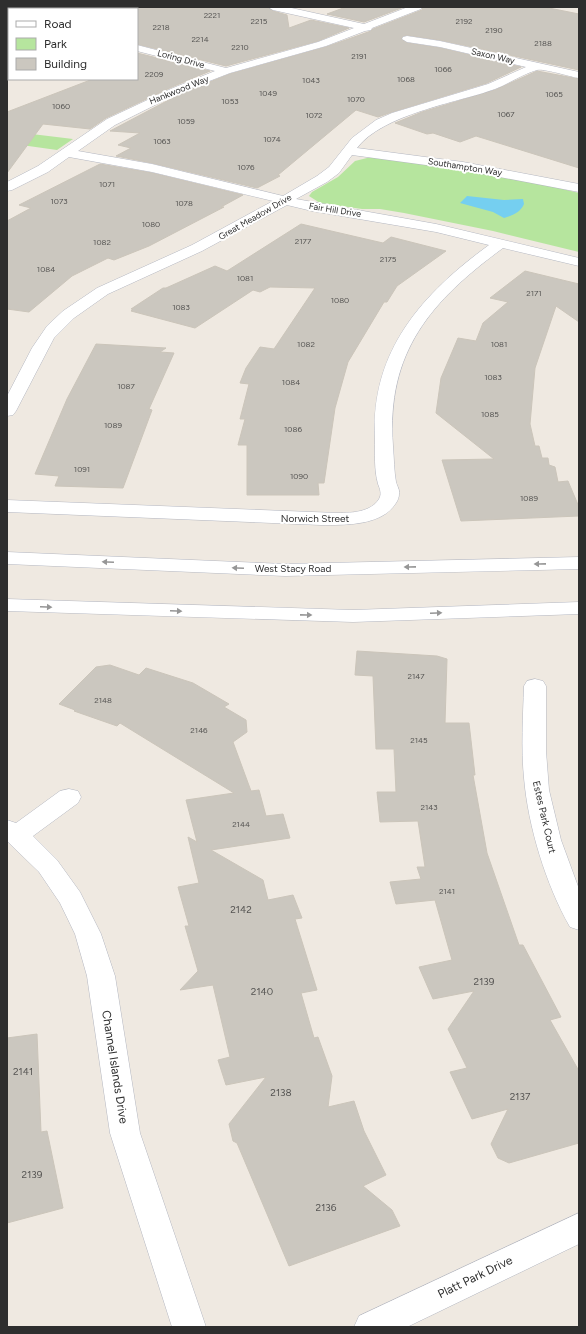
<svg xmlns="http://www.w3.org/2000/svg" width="586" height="1334" font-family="Figtree,sans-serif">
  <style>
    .green { fill: #b6e59e }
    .water { fill: #75cff0 }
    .building { fill: #cbc7bf; stroke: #cbc5ba }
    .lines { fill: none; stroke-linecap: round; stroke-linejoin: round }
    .street-casing { stroke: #b4b7c1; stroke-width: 1 }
    .secondary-casing { stroke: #b4b7c1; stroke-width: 1 }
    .street { fill: #fff; fill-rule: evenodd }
    .secondary { fill: #fff; fill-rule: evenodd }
    .oneway { fill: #969696 }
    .labels { text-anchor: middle; stroke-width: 4; stroke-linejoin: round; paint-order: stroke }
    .number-label { font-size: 8px; fill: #555452 }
    .far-street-label { font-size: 9px; fill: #2e2e2e; stroke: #fff }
    .street-label { font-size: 10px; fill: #2e2e2e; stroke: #fff }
    .near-number-label { font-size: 10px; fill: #555452 }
    .near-street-label { font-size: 12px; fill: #2e2e2e; stroke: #fff }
  </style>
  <rect width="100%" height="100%" fill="#efe9e1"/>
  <path class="green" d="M7 131 73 139 57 150 7 143Z
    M371 157 468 169 530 181 579 193V252L493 231 404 213 380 209H362L320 203 309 196 312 192 338 177 355 161Z"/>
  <path class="water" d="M467 196 504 200 523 199 524 204C520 213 513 215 504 218L493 212 460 203Z"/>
  <path class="building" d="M137 7H267L273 11 287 15 289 28 311 20 349 28 318 41 226 66 137 44Z
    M346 7H404L364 22 327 14Z
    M423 7H544L579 14V70L440 40 407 35 403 36 401 39 407 43 440 48 521 67 487 83 392 112 378 117 356 110 278 175 280 176 257 188 152 163 116 156 131 148 118 145 140 133 110 131 182 93 230 74 326 47 371 31 373 29 422 10Z
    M137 53 210 71 172 87 106 118 90 129 43 124 7 173V112L93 79H137Z
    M537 71 579 79V168L476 136 460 142 433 133 427 134 395 123 422 112 495 90Z
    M100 164 152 173 243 195 221 207H224L149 246 114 260 108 258 72 276 29 312 7 309V221L31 208 19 205Z
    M301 224 383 243 391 237 446 251 397 286 387 302H384L348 362 335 408 324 483H318L319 495H247V445H238L245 419H240L249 384 240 383 246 368 260 347 274 349 315 288 270 287 260 292 253 290 195 328 131 311 133 309H131L163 288H166L215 266 227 271Z
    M525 271 579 284V322L556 306 535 368 530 424 535 446H539L542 458H548L549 465 555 467 558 482 568 481 579 507V516L461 521 442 460 494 459 436 413 441 378 458 338 476 341 483 323 508 302 490 298Z
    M96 344 166 348 160 352 174 353 149 409 152 410 123 488 55 486 59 476 35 474 67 399Z
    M357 651 437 656 447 659 445 723H469L475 775H473L487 853 519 945H523L561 1017 550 1020 579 1071V1143L509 1163 498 1158 491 1144 508 1109 472 1119 450 1072 467 1068 448 1029 474 991 433 999 419 967 452 960 435 900 396 904 390 882 421 879 417 867H425L418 821 380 822 377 792H396L394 749H376L373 676 355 675Z
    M110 665 139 675 146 668 193 683 229 704 224 707 246 720 247 732 233 742 251 791 259 790 266 816 283 814 290 838 211 850 263 880 268 900 293 895 302 918 295 919 317 990 301 993 314 1038 318 1037 332 1076 328 1107 354 1101 364 1131 386 1175 363 1186 392 1210 400 1226 289 1266 237 1143 233 1141 229 1124 266 1077 226 1085 218 1060 230 1057 213 985 180 990 198 971 185 926H189L178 887 199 883 188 837 197 842 186 800 234 793 120 723 117 726 74 711 75 710 59 704 96 667Z
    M37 1034 41 1132 47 1131 63 1208 7 1223V1038Z"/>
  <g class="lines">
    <g class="street-casing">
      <path id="street" d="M268 7H287L364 24 408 7H422L421 9 372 28 371 30 365 31 326 46 230 73 181 92 115 125 78 151 152 164 283 196 317 176 329 167 352 138 376 120 392 113 488 84 526 67 440 47 407 42 402 39 403 37 407 36 440 41 579 72V78C571 77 543 68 537 70 523 74 510 83 495 89 456 103 383 114 357 148L463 162 579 184V192L463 170 352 155 339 173 327 182 296 199 436 224 579 258V266L503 248C431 301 386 352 393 446 394 458 394 471 396 482 397 486 400 490 399 494 399 497 398 500 396 503 382 526 345 525 321 525L7 512V500L338 513C352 513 371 512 379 499 382 494 380 489 378 484 374 470 375 453 375 439 370 351 423 293 489 245L436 232 312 211 287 205 202 251 108 294 74 318 54 338 16 411 13 415 7 416V396L32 348 47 326 63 311 97 288 192 245 273 201 152 172 69 157 48 172 12 190 7 191V182L38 166 107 119 173 88 215 71 137 51V45L226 68 318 42 354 28 273 10Z
        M7 28H9V34H7Z
        M535 679 543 681 546 686V751L549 790 561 840 579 889V930L570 927C546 885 528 826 524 778 521 748 523 717 524 686L527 681Z
        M69 789 78 791 81 797 78 803 33 836 57 860 80 892 101 934 115 976 140 1133 206 1327H172L110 1133 87 976 75 934 60 903 39 872 7 841V820L16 823 60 791Z
        M579 1213V1244L407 1327H354L359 1316Z"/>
    </g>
    <g class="secondary-casing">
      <path id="secondary" d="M7 552 285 564 579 557V569L285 576 7 564Z
        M7 599 353 610 579 602V614L353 622 7 611Z"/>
    </g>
    <use href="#street" class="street"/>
    <use href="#secondary" class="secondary"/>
  </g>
  <defs><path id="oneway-solid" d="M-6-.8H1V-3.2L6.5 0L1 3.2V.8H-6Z"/></defs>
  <g class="oneway">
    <use href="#oneway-solid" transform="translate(108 562) rotate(-178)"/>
    <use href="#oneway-solid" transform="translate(540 564) rotate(179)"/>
    <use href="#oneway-solid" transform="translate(410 567) rotate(179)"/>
    <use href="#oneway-solid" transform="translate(238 568) rotate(-178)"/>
    <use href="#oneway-solid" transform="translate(46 607) rotate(2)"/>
    <use href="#oneway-solid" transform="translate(176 611) rotate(2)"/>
    <use href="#oneway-solid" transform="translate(436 613) rotate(-2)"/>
    <use href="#oneway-solid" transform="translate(306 615) rotate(1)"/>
  </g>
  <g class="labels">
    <g class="number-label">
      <text x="212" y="18">2221</text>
      <text x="259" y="24">2215</text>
      <text x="464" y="24">2192</text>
      <text x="161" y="30">2218</text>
      <text x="494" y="33">2190</text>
      <text x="200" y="42">2214</text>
      <text x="543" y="46">2188</text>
      <text x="240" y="50">2210</text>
      <text x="359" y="59">2191</text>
      <text x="443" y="72">1066</text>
      <text x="154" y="77">2209</text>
      <text x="406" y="82">1068</text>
      <text x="311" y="83">1043</text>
      <text x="268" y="96">1049</text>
      <text x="554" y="97">1065</text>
      <text x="356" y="102">1070</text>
      <text x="230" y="104">1053</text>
      <text x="61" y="109">1060</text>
      <text x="506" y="117">1067</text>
      <text x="314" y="118">1072</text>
      <text x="186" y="124">1059</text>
      <text x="272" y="142">1074</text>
      <text x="162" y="144">1063</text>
      <text x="246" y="170">1076</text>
      <text x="107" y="187">1071</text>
      <text x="59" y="204">1073</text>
      <text x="184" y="206">1078</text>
      <text x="151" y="227">1080</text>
      <text x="303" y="244">2177</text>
      <text x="102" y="245">1082</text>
      <text x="388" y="262">2175</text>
      <text x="46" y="272">1084</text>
      <text x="245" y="281">1081</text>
      <text x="534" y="296">2171</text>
      <text x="340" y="303">1080</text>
      <text x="181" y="310">1083</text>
      <text x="306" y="347">1082</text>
      <text x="499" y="347">1081</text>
      <text x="493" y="380">1083</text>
      <text x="291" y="385">1084</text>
      <text x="126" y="389">1087</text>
      <text x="490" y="417">1085</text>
      <text x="113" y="428">1089</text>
      <text x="293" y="432">1086</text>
      <text x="82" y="472">1091</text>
      <text x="299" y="479">1090</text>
      <text x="529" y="501">1089</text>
      <text x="416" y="679">2147</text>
      <text x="103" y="703">2148</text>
      <text x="199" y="733">2146</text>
      <text x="419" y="743">2145</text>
      <text x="429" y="810">2143</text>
      <text x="241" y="827">2144</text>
      <text x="447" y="894">2141</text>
    </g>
    <g class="far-street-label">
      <text transform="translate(493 56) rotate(13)" y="3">Saxon Way</text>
      <text transform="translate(181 59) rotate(15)" y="3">Loring Drive</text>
      <text transform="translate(179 90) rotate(-22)" y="3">Hankwood Way</text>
      <text transform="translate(465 167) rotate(9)" y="3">Southampton Way</text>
      <text transform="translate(335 210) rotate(9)" y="3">Fair Hill Drive</text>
      <text transform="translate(255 217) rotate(-30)" y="3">Great Meadow Drive</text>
    </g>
    <g class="street-label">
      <text x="315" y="522">Norwich Street</text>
      <text x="293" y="572">West Stacy Road</text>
      <text transform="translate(545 817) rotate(77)" y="4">Estes Park Court</text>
    </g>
    <g class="near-number-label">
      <text x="241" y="913">2142</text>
      <text x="484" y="985">2139</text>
      <text x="262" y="995">2140</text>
      <text x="23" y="1075">2141</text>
      <text x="281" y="1096">2138</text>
      <text x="520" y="1100">2137</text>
      <text x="32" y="1178">2139</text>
      <text x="326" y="1211">2136</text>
    </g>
    <g class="near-street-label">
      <text transform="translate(115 1067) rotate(81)" y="4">Channel Islands Drive</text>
      <text transform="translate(475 1277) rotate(-26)" y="4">Platt Park Drive</text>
    </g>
  </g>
  <rect width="586" height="1334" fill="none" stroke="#2e2e2e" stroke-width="16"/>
  <rect x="8" y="8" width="130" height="72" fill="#ffffff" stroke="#ababab"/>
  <rect x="16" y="21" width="20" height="6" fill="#ffffff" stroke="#ababab"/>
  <text x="44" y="28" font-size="12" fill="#2e2e2e">Road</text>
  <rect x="16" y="38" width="20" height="12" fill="#b6e59e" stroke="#ababab"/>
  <text x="44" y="48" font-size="12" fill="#2e2e2e">Park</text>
  <rect x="16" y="58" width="20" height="12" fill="#cbc7bf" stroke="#ababab"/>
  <text x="44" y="68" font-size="12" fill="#2e2e2e">Building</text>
</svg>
